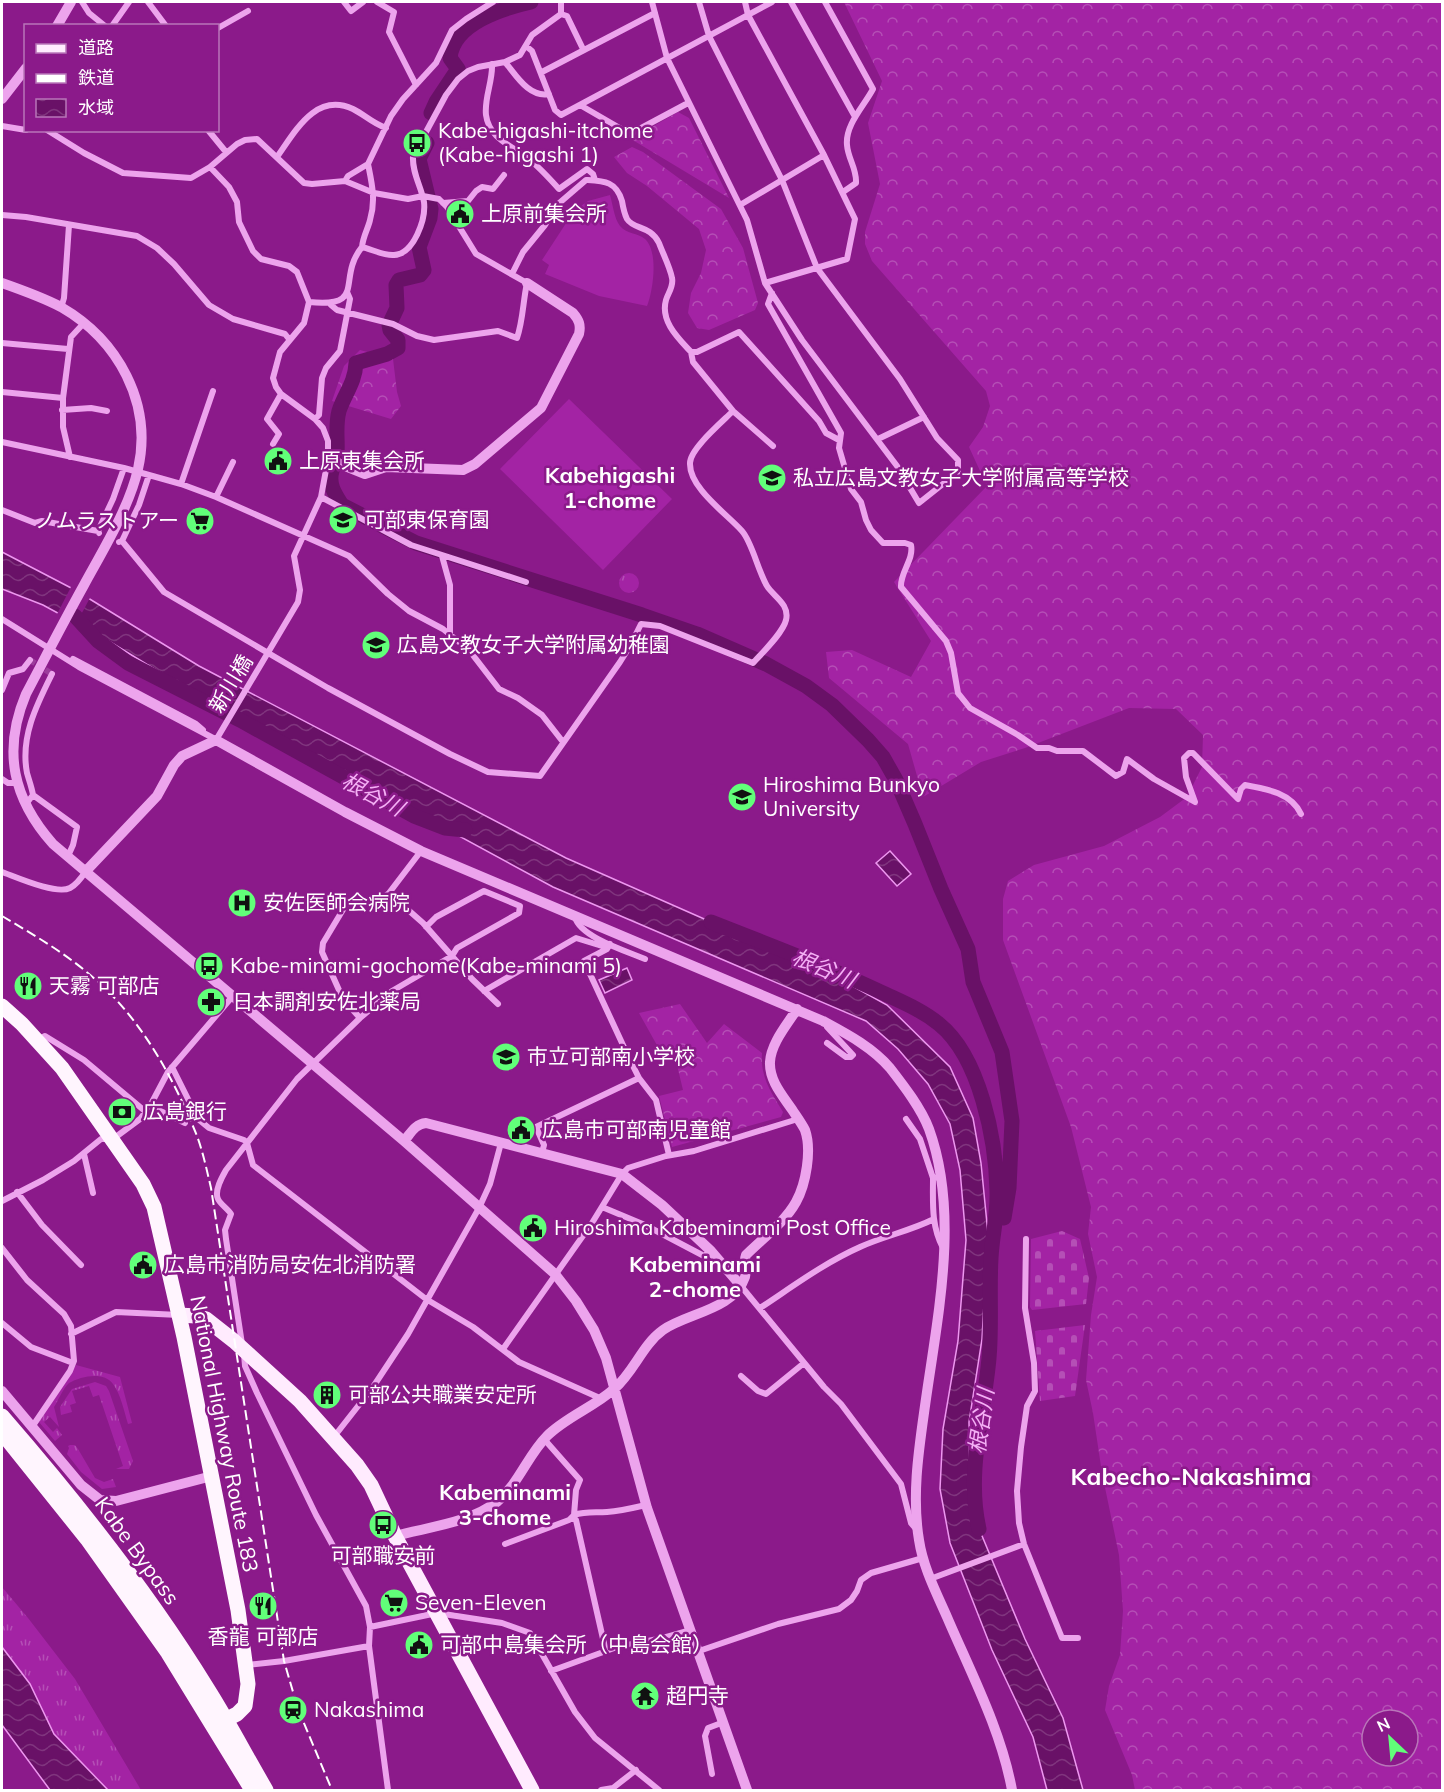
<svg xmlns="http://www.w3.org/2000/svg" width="1444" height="1792" font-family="Mulish,'Noto Sans JP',sans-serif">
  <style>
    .grass { fill: url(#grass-tufts) }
    .forest { fill: url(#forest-crowns); fill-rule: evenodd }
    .cemetery { fill: url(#cemetery-stones) }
    .pitch { fill: #a323a4 }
    .water { fill: url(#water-waves); stroke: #ee97f0; stroke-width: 1.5 }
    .pier { fill: #8b1a8a }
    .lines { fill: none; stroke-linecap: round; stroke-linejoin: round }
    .river { stroke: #691167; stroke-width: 15 }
    .minor-tunnel { stroke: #9c3c9c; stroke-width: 6; stroke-dasharray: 6 3; stroke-linecap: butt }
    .minor { stroke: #eda4ed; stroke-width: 6 }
    .tertiary { stroke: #eda4ed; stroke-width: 10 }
    .primary { stroke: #ffebfe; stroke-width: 15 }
    .trunk { stroke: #fff5fe; stroke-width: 15 }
    .rail { stroke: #fff; stroke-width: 2; stroke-dasharray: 10 4.5; stroke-linecap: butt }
    .labels { text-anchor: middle; stroke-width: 5; stroke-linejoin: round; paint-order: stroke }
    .poi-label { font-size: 21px; fill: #fff; stroke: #8b1a8a; text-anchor: start }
    .street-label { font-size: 21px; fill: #fff; stroke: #8b1a8a }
    .neighbourhood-label { font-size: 22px; font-weight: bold; fill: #fff; stroke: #8b1a8a }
    .water-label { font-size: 22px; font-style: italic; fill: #f4b0f5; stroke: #8b1a8a }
    .quarter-label { font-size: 24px; font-weight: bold; fill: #fff; stroke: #8b1a8a }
  </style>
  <defs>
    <pattern id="grass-tufts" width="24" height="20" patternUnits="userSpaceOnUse" patternTransform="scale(1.5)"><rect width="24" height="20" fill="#a323a4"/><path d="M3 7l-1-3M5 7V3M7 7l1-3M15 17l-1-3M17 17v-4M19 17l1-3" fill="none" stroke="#b54fb6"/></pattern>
    <pattern id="forest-crowns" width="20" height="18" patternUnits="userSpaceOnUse" patternTransform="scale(1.5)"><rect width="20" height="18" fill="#a323a4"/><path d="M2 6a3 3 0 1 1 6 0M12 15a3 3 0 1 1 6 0" fill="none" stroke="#b54fb6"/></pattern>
    <pattern id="cemetery-stones" width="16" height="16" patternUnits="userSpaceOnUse" patternTransform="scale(1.5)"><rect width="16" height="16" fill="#a323a4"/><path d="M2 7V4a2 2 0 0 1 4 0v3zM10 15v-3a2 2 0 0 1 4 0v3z" fill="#b54fb6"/></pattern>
    <pattern id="water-waves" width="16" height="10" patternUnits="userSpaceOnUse" patternTransform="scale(1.5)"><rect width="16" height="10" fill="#691167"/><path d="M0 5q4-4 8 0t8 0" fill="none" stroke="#80357e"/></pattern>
  </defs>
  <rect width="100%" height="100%" fill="#8b1a8a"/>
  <path class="grass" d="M619 583a10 10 0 1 1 20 0a10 10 0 1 1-20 0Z
    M76 1365 120 1377 132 1423 128 1424C124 1411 121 1395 113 1384 104 1371 81 1376 69 1383 63 1388 58 1401 54 1407L59 1427 50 1417 44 1422 53 1432 57 1428 62 1435 55 1441 39 1422Z
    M95 1382 106 1386 109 1391 133 1461 129 1469H116L123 1466 99 1395 93 1397 89 1386 72 1391 76 1403 70 1405 72 1412 61 1415 60 1407 72 1389Z
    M70 1445H75L78 1449 95 1478 104 1482 113 1479 116 1487 102 1489 81 1472 67 1454 69 1448 68 1446Z
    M2 1587 28 1618 75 1679 141 1790H108L54 1734 30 1684 2 1647Z"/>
  <path class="forest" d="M844 2H1442V1790H1135L1132 1775 1105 1710 1109 1686 1120 1655 1123 1611 1119 1555 1102 1473 1093 1413 1086 1380 1091 1315 1097 1277 1088 1234 1091 1207 1071 1127 1003 940V899L1008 881 1034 865 1104 846 1160 817 1187 797 1202 767 1203 735 1176 709 1129 708 1025 748 981 762 923 797 908 744 829 678 826 652 852 650 911 677 931 641 894 582 987 486 969 447 983 427 990 406 986 391 872 261 865 244V232L880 184 868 123 882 81ZM1372 1720H1408V1756H1372Z
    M678 112 689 118 729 198 631 139Z
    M632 147 643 152 721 209 743 248 758 303 755 310 709 330 697 328 688 313 691 293 701 273 706 250 699 229 647 186 627 173 614 157Z
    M360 350 393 359 397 392 401 406 391 419 332 401 344 366Z
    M680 1004 707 1043 724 1024 762 1053C760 1077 771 1092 783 1112L781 1117 672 1147 659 1096 683 1090 677 1065 666 1048 658 1047 639 1013Z"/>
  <path class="cemetery" d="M1062 1231 1080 1239 1089 1278 1086 1304 1032 1310 1030 1307 1031 1239Z
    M1085 1325 1075 1396 1040 1401 1035 1331Z"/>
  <path class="pitch" d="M610 195C613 205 614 218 620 226 626 234 638 233 645 239 659 252 653 291 647 306L599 296 545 274 549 265 542 260 574 211 588 201Z
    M569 399 672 499 603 570 500 469Z"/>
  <path class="water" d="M2 552 75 590 199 666 566 858 838 978 887 1005 950 1067 973 1118 981 1163 988 1234 982 1339 969 1422 970 1480 980 1531 1025 1639 1063 1718 1083 1790H1047L1033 1737 992 1650 950 1543 940 1489 943 1429 958 1341 966 1240 960 1170 950 1124 928 1084 898 1049 866 1021 553 887 179 684 102 637 43 605 2 589Z
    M890 851 911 874 897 886 876 863Z
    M627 968 632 980 605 993 599 980Z
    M2 1647 30 1684 54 1734 108 1790H50L2 1725Z"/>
  <path class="pier" d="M72 585 91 596 75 626 56 616Z"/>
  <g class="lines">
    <path class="river" d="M431 113 436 102 458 69 450 58C453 23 504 8 531 2
      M427 143 419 159 431 209 430 218 419 247 424 270 420 275 399 280 396 285 397 308 389 325 390 330 398 340V348L387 354 356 363C355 383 345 393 339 411 335 426 338 439 337 453 336 459 333 465 332 471 328 484 335 494 342 505L416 543 642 615 697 634 766 664 806 686 832 705 868 740 883 757 896 780 915 824 941 889 968 949 973 982 1002 1052 1012 1121 1009 1188 1004 1218
      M75 616 98 641 128 663 240 720 414 816 445 828 465 830
      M711 922C769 945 827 966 883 993 902 1002 922 1010 939 1024 980 1057 996 1140 997 1191 998 1214 992 1236 991 1258 989 1292 992 1325 989 1358 984 1415 966 1472 979 1529"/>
    <path class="minor-tunnel" d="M30 660 52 674"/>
    <path class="minor" d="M82 2 89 13 105 26
      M148 2 166 26
      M344 2 351 11 363 2
      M377 2 394 12 389 32 416 85
      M652 2 667 58 747 220 765 283 802 340 897 466 919 503 958 472V460L937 438 900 379 817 268 782 180 709 36 699 2
      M745 2 748 15 824 155 855 219 847 259 765 283
      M791 2 854 115
      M825 2 873 89C864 106 845 125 847 145 848 159 857 169 856 183L843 192
      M561 14 567 16 583 49
      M112 26 129 2
      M218 28 248 11
      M526 46 532 51 555 110 561 115 772 2
      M505 62C516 75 529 98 549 94
      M492 64C493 81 484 98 486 115 489 139 513 146 530 160 540 168 550 179 559 189L587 169 593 174 595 180
      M542 72 655 13
      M580 105 630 134 688 103
      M2 126 26 130
      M47 130 84 153 123 173 191 178 210 167 237 144 245 140 257 139 304 183 312 184 345 181 374 193 408 199 423 196 439 199 447 207 476 254 527 283C523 301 523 321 517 338L498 331 434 340 417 336 393 324 337 310 331 305
      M208 130 226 152
      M277 157C296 130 316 92 353 109 365 115 372 123 386 128
      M210 167 229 187 237 202 239 222 253 251 261 259 289 266 297 272 309 302
      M345 181 348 176 368 164 391 116 403 99 436 63 452 30 466 19 493 2
      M443 203 468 201 476 191 482 187 493 189 504 175
      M740 205 824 155
      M2 215 26 217 137 236 157 248 174 264 209 305 233 319 285 334 289 339
      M362 247C363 236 368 229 370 220 376 200 372 184 368 164
      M512 274 523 252 545 225 557 205 586 180C604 181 616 181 622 201 623 207 624 213 627 219 634 230 650 225 659 243 663 254 670 267 672 278 674 286 668 293 666 300 660 321 678 338 691 352H697L739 332 819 421 826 433 839 440
      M772 293 768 304 841 433 839 448 851 489 861 502 866 520 871 530 883 543H905L911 545C914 560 900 572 901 587L946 641 951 653 958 693 970 708 1018 735 1037 748H1049L1057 751H1083L1116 776 1123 772 1127 759 1154 779 1195 802 1186 777 1184 758 1189 753H1193L1238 799 1241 789 1245 785C1267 789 1291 793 1301 814
      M61 308 64 298 69 225
      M2 343 68 349
      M691 352 693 362 733 411 773 446
      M2 392 63 398
      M62 410 91 408 107 411
      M315 419 319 415 322 378 326 368 340 351 350 299 347 292
      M878 439 924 417
      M2 442 124 468 181 484 216 497 349 556 388 594 409 611 443 629 469 650 499 689 518 698 542 715 563 742
      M273 444 279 434 267 419 281 394
      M70 457 63 427V398L71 337 83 324
      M181 484 213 391
      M216 497 233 462
      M321 497 411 545 526 582
      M2 510 35 523 42 521 98 531
      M99 533 98 531 113 499 124 468
      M122 541 164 592 328 688 450 754 488 772 540 776 620 662 630 646 641 624 660 626 753 663C762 653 783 633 786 620 790 604 773 596 767 586 758 571 752 542 742 531 727 514 689 488 690 463 690 449 722 422 733 411
      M119 542 122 541 139 505 149 475
      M442 556 450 585V634
      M2 619 79 667 215 739
      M73 659 196 724 203 730
      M2 690 9 673 23 669 30 660
      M216 740 298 602 300 590 294 556 321 497 328 459V441L323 428 315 419 281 394 276 387 273 378 280 352 304 323 309 302C368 308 336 279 362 247 371 249 384 256 394 255 414 254 426 219 424 202 421 186 412 173 413 156L446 95 458 79 468 71 478 67 505 62 520 55 532 35 561 14V2
      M2 779 8 783H16
      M33 795 77 827 73 845 68 856
      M26 804 33 795C32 788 29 780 27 773 20 737 37 704 52 674
      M2 872C16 877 56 895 70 888 76 885 82 877 86 871
      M389 893 423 923 472 979 498 1004
      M575 917C580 937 626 951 645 959
      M610 944 607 949 584 961 629 1058 639 1078 656 1100 669 1155
      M484 991 576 938 602 946 610 944
      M360 1018 343 999 322 952 323 943 344 908 352 903 384 897 389 893 421 851
      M37 1040 45 1036 84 1060 146 1112
      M827 1043 846 1057H851L853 1055 827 1027
      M172 1067 198 1119 209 1128 244 1140 247 1143 253 1165 426 1299 473 1327 519 1362 602 1399
      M150 1106 185 1123
      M906 1119 920 1139 933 1178
      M542 1153 544 1145 536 1127 639 1078
      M84 1154 93 1193
      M940 1177 933 1178C933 1202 931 1226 943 1248
      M17 1192 42 1225 81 1265
      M2 1201 43 1180 74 1161 101 1139H113L140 1119 150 1106 168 1072 232 997
      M602 1207 645 1225 704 1256 711 1251
      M1026 1239 1025 1308 1034 1363 1035 1391 1027 1406 1021 1447 1017 1491 1019 1523 1024 1544 1062 1638H1078
      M2 1248 27 1280 64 1314 71 1326 74 1361 70 1371 32 1427
      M741 1286 824 1387 841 1404 901 1484 911 1523 917 1530
      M760 1308C792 1287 824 1263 860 1247 884 1236 910 1231 934 1219
      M2 1323 31 1347 73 1363
      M71 1334 116 1312 179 1315
      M242 1344 226 1239 225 1230 231 1214C228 1209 220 1204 218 1199 214 1191 222 1177 226 1170L297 1079 360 1018 392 991 452 956 457 948 519 913 520 906 484 891 436 917 426 927
      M503 1349 592 1223 622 1174 628 1168 666 1156 694 1151 798 1119
      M244 1354 245 1366 257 1393 316 1515 366 1606 370 1627 369 1646 388 1790
      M741 1376 758 1391 766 1394 804 1363
      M333 1438 373 1387 408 1334 479 1208 490 1184 501 1143
      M574 1515C586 1511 596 1513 607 1512 621 1511 633 1508 646 1505
      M573 1518 576 1520 606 1652
      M505 1544 569 1520 574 1515 576 1490 580 1480 544 1439
      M930 1579 1024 1544
      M370 1627 437 1613 502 1623 530 1633 575 1712 595 1738 659 1790
      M699 1651 778 1624 839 1609 851 1600 857 1591 861 1580 871 1573 923 1558
      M247 1665 284 1661 369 1646
      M551 1671 617 1647 663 1638 691 1630
      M712 1774 705 1736 708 1728 724 1722
      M601 1790 613 1788 636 1770"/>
    <path class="tertiary" d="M57 26 71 2
      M2 99 26 68
      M2 283C22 290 42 297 61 307 118 340 153 403 138 469 129 508 103 550 84 585 64 621 45 658 26 694 2 751 13 799 53 844L404 1141 555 1274 576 1301 594 1330 606 1358 647 1508 747 1790
      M328 459 365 474 386 467 463 470 475 464 541 408 579 334C581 325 579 320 573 313L527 283
      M86 871 157 796 174 765 182 756 216 740 345 812 421 851 823 1021C847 1034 872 1047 890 1068 904 1086 921 1108 929 1129 961 1217 936 1323 924 1413 918 1455 912 1498 919 1540 923 1567 936 1592 947 1617 971 1673 1001 1730 1012 1790
      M404 1141C411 1133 415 1124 426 1123L622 1174 662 1205 711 1251 741 1286
      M2 1391 81 1485 100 1500 116 1501 212 1476
      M395 1536C428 1527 471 1523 498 1501 519 1483 528 1455 547 1436 566 1417 594 1407 614 1389 634 1372 642 1345 663 1330 687 1313 734 1310 745 1277 747 1270 743 1262 746 1255 762 1239 785 1222 796 1202 806 1184 812 1150 805 1130 802 1124 797 1117 793 1111 783 1096 769 1081 770 1062 771 1043 787 1025 797 1009"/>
    <path class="primary" d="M179 1315 196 1316 206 1319 234 1341 300 1401 357 1465 371 1485 395 1536 532 1790"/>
    <path class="trunk" d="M2 1006 22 1024 62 1068 143 1184 154 1207 184 1337 238 1610 248 1684 245 1706 237 1714 213 1726
      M2 1416C75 1500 149 1593 207 1688 228 1721 246 1756 266 1790
      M2 1433 87 1539 168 1653 252 1790"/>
    <path class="rail" d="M2 916C32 934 62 951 89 974 139 1015 173 1076 197 1136 203 1152 207 1171 211 1188L284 1661 298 1709 332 1790"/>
  </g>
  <defs>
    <g id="bus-disc" transform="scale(1.5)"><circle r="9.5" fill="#61ff79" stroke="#8b1a8a"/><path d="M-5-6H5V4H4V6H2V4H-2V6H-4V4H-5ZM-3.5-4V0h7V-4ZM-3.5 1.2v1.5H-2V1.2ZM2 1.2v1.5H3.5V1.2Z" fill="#111"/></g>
    <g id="civic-disc" transform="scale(1.5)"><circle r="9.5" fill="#61ff79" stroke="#8b1a8a"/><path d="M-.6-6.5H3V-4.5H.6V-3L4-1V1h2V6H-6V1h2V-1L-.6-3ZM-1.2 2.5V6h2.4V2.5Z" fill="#111"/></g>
    <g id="school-disc" transform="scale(1.5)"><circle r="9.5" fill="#61ff79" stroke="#8b1a8a"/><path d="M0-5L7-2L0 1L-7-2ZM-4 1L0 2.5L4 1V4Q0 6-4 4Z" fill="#111"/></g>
    <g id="supermarket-disc" transform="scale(1.5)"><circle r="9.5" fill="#61ff79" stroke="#8b1a8a"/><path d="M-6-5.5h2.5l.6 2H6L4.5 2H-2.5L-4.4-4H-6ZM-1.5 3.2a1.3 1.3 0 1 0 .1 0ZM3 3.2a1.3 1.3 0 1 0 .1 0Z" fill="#111"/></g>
    <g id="university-disc" transform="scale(1.5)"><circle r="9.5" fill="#61ff79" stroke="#8b1a8a"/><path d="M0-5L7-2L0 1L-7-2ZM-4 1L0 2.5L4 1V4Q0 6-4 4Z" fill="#111"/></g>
    <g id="hospital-disc" transform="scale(1.5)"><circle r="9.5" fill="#61ff79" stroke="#8b1a8a"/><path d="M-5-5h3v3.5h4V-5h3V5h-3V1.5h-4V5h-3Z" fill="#111"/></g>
    <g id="restaurant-disc" transform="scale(1.5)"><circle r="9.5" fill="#61ff79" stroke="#8b1a8a"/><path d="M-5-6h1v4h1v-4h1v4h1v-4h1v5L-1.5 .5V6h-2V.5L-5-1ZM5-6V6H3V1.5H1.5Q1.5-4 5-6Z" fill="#111"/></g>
    <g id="pharmacy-disc" transform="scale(1.5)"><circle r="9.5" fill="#61ff79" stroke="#8b1a8a"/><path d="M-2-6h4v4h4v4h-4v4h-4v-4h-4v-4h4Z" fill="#111"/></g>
    <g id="bank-disc" transform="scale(1.5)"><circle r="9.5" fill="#61ff79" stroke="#8b1a8a"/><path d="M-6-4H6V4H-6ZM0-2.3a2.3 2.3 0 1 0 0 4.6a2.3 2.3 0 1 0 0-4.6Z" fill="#111"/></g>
    <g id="building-disc" transform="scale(1.5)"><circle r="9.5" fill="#61ff79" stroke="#8b1a8a"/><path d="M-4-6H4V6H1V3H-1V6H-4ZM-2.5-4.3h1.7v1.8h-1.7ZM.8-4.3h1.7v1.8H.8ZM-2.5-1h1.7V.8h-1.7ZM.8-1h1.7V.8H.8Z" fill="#111"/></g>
    <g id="temple-disc" transform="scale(1.5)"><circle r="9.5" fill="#61ff79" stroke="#8b1a8a"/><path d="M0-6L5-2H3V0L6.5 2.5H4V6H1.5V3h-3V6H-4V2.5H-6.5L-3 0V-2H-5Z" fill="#111"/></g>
    <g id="station-disc" transform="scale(1.5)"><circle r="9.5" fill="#61ff79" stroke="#8b1a8a"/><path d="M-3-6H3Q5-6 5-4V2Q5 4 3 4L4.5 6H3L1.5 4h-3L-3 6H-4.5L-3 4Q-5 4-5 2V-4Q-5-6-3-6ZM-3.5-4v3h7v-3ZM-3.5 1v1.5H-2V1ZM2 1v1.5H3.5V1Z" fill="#111"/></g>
  </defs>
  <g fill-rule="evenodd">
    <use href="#bus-disc" x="417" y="143"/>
    <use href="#civic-disc" x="460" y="214"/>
    <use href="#civic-disc" x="278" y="461"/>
    <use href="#school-disc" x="772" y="478"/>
    <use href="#school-disc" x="343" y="520"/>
    <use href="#supermarket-disc" x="200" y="521"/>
    <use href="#school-disc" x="376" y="645"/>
    <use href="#university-disc" x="742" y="797"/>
    <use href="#hospital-disc" x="242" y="903"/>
    <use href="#bus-disc" x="209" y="966"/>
    <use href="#restaurant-disc" x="28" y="986"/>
    <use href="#pharmacy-disc" x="211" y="1002"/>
    <use href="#school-disc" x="506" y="1057"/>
    <use href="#bank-disc" x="122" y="1112"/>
    <use href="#civic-disc" x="521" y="1130"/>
    <use href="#civic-disc" x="533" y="1228"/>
    <use href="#civic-disc" x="143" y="1265"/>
    <use href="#building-disc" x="327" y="1395"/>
    <use href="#bus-disc" x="383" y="1525"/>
    <use href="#supermarket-disc" x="394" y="1603"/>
    <use href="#restaurant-disc" x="263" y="1606"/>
    <use href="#civic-disc" x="419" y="1645"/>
    <use href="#temple-disc" x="645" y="1696"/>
    <use href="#station-disc" x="293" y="1710"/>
  </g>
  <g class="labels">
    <g class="poi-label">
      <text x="438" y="138">Kabe-higashi-itchome<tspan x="438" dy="24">(Kabe-higashi 1)</tspan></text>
      <text x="481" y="221">上原前集会所</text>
      <text x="299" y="468">上原東集会所</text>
      <text x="793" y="485">私立広島文教女子大学附属高等学校</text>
      <text x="364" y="527">可部東保育園</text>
      <text x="179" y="528" text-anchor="end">ノムラストアー</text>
      <text x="397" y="652">広島文教女子大学附属幼稚園</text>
      <text x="763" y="792">Hiroshima Bunkyo<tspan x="763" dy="24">University</tspan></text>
      <text x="263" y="910">安佐医師会病院</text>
      <text x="230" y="973">Kabe-minami-gochome(Kabe-minami 5)</text>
      <text x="49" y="993">天霧 可部店</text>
      <text x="232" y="1009">日本調剤安佐北薬局</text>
      <text x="527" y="1064">市立可部南小学校</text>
      <text x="143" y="1119">広島銀行</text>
      <text x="542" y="1137">広島市可部南児童館</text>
      <text x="554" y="1235">Hiroshima Kabeminami Post Office</text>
      <text x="164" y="1272">広島市消防局安佐北消防署</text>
      <text x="348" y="1402">可部公共職業安定所</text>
      <text x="383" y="1563" text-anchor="middle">可部職安前</text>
      <text x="415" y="1610">Seven-Eleven</text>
      <text x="263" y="1644" text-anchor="middle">香龍 可部店</text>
      <text x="440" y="1652">可部中島集会所（中島会館）</text>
      <text x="666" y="1703">超円寺</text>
      <text x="314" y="1717">Nakashima</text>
    </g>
    <g class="street-label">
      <text transform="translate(231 684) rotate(-59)" y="7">新川橋</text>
      <text transform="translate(224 1434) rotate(79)" y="7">National Highway Route 183</text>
      <text transform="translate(137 1551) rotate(54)" y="7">Kabe Bypass</text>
    </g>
    <g class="neighbourhood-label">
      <text x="610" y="483">Kabehigashi<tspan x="610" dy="25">1-chome</tspan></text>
      <text x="695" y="1272">Kabeminami<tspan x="695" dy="25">2-chome</tspan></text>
      <text x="505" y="1500">Kabeminami<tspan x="505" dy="25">3-chome</tspan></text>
    </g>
    <g class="water-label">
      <text transform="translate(373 794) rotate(28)" y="8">根谷川</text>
      <text transform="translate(824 968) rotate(23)" y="8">根谷川</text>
      <text transform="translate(981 1421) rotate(-82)" y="8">根谷川</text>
    </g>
    <g class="quarter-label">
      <text x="1191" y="1485">Kabecho-Nakashima</text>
    </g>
  </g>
  <rect width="1444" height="1792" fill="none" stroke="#ffffff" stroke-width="6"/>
  <rect x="24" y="24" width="195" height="108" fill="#8b1a8a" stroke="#b976b9" stroke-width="1.5"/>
  <rect x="36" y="44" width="30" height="9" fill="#ffebfe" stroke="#b976b9" stroke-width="1.5"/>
  <text x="78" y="54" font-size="18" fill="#ffffff">道路</text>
  <rect x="36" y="74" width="30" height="9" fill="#ffffff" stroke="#b976b9" stroke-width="1.5"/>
  <text x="78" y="84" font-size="18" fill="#ffffff">鉄道</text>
  <rect x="36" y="99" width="30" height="18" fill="url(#water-waves)" stroke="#b976b9" stroke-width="1.5"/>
  <text x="78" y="114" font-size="18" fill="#ffffff">水域</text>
  <g transform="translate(1390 1738) rotate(334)"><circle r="28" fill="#8b1a8a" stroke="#b976b9" stroke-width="1.5"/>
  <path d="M0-4.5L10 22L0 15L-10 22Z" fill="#61ff79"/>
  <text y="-9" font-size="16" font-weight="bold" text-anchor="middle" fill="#ffffff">N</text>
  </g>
</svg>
